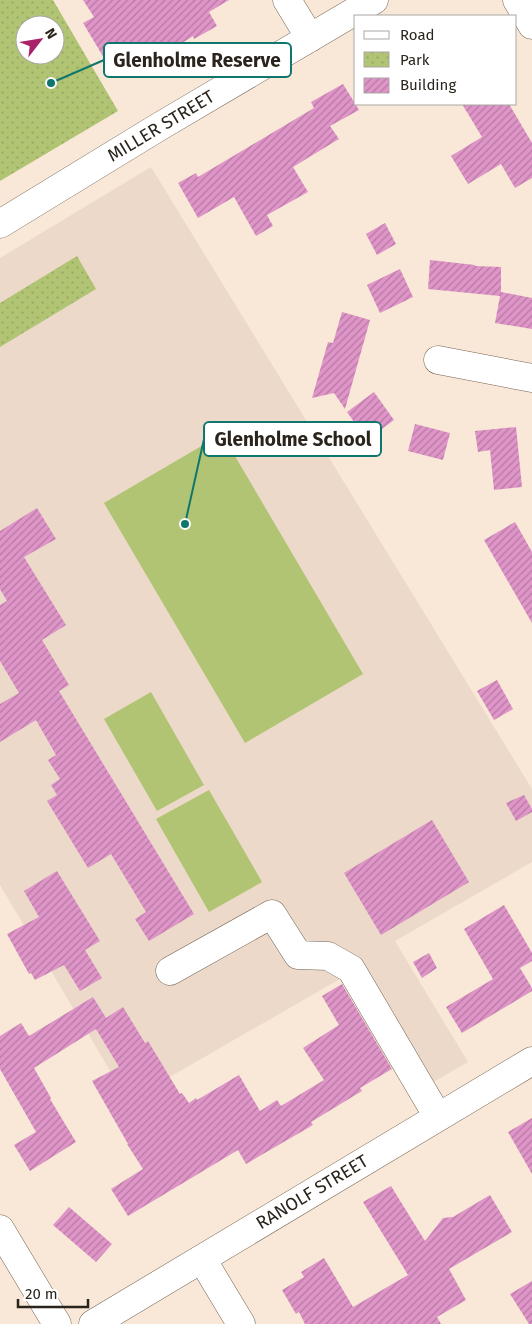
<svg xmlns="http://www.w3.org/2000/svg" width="532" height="1324" font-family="'Fira Sans',sans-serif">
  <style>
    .education { fill: #ecd9c9 }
    .green { fill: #b0c473 }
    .park { fill: url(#park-dots); fill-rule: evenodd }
    .building { fill: url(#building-hatch) }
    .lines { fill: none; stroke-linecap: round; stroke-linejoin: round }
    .minor-casing { stroke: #736455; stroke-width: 29 }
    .minor { stroke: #fff; stroke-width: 28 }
    .labels { text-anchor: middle; stroke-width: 4; stroke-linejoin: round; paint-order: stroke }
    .street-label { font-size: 18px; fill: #2a241d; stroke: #fff }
    .leader { fill: none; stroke: #0f766e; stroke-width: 2 }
    .callout-dot { fill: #0f766e; stroke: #fff; stroke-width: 2 }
    .callout { fill: #fff; stroke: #0f766e; stroke-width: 2 }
    .callout-label { font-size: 19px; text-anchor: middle; font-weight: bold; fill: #2a241d }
  </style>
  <defs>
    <pattern id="park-dots" width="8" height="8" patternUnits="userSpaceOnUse" patternTransform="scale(1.25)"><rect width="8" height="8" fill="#b0c473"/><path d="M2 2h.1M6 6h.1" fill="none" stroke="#98a863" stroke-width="1.8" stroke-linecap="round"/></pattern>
    <pattern id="building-hatch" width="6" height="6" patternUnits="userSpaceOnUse" patternTransform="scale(1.25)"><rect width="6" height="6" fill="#df95c8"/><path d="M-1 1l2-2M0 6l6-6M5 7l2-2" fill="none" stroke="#b579a2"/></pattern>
  </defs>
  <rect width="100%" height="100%" fill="#f9e8d7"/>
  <path class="education" d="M151 167 532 789V862L395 941 468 1062 416 1092 347 975 128 1101 0 885V258Z"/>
  <path class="green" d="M222 434 363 674 245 743 104 503Z
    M151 692 204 785 157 811 104 719Z
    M209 790 262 882 209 912 156 819Z"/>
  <path class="park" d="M0 0H53L118 111 0 181ZM25 25H55V55H25Z
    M77 256 96 289 0 347V303Z"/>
  <path class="building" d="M83 0H229L209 12 217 26 194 39 193 36 158 59 155 54 116 78 83 23 94 17Z
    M343 84 359 110 330 126 339 139 293 167 308 192 267 215 273 226 256 236 234 197 198 218 178 183 196 173 198 177 314 108 311 102Z
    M462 104H509L532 143V178L515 188 501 164 468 184 451 156 482 137Z
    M385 223 396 244 377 255 366 234Z
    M430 260 475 265V266L501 267V295V292L532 298V329L495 323 500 296 428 289Z
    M400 269 413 297 380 313 367 285Z
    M342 312 370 320 345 409 334 393 312 398 328 342 333 343Z
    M374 392 394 420 367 440 347 412Z
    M415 424 450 433 443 460 408 451Z
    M516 427 522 487 494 490 490 450 478 452 475 431Z
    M37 508 56 539 24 557 66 625 42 640 69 685 59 691 194 914 149 941 135 919 146 912 111 854 88 868 47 801 57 795 51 785 60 779 48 760 56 755 36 720 0 742V704L19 693 0 661V605L7 601 0 589V531Z
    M515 522 532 552V623L484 540Z
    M497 680 513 709 494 720 477 691Z
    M524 795 532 809V812L516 821 506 803Z
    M432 820 469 882 381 935 344 873Z
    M57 871 100 941 85 950 102 978 80 991 64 965 35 980 31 973 29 974 7 934 39 917 24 891Z
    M504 905 532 953V961L520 968 532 988V991L462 1033 446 1007 493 979 464 929Z
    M429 953 437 968 422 978 413 962Z
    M342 984 392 1069 360 1088 362 1091 311 1122 313 1125 246 1164 238 1150 128 1216 111 1189 143 1169 127 1144H128L92 1081 119 1067 96 1029 34 1068 51 1098 50 1099 76 1142 30 1171 14 1145 36 1132 0 1069V1036L21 1023 29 1036 93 997 106 1018 123 1007 145 1043 148 1041 180 1094 182 1093 189 1103 196 1098 197 1100 239 1075 260 1111 277 1100 281 1106 324 1080 303 1048 339 1025 322 996Z
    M532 1118V1174L508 1132Z
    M391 1186 425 1241 443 1218 453 1217 490 1195 512 1232 449 1269 466 1300 437 1317 441 1324H305L299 1312 296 1314 282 1290 304 1277 301 1272 324 1258 353 1307 408 1275 363 1202Z
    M69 1207 112 1244 96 1262 53 1225Z
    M532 1281V1324H529L510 1294Z"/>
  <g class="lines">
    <g class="minor-casing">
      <path id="minor" d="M287 0 310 38
        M517 0 532 25
        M0 224 157 128 374 0
        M438 360 532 378
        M170 971 272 914 298 955 328 956 351 969 438 1117
        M0 1229 57 1324
        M202 1259 241 1324
        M93 1324 532 1061"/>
    </g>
    <use href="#minor" class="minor"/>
  </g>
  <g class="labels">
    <g class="street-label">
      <text transform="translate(161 126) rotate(-31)" y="6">MILLER STREET</text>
      <text transform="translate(312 1192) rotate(-31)" y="6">RANOLF STREET</text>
    </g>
  </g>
  <path class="leader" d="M51 83L104 60M185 524L204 439"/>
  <g class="callout-dot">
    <circle cx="51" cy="83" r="5"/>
    <circle cx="185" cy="524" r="5"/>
  </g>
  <g class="callout">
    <rect x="104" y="43" width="187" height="34" rx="5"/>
    <rect x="204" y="422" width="177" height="34" rx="5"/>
  </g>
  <g class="callout-label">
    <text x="197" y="67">Glenholme Reserve</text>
    <text x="293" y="446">Glenholme School</text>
  </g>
  <rect x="354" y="15" width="162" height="90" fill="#ffffff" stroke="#aaa7a5"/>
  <rect x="364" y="31" width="25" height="8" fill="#ffffff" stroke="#aaa7a5"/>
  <text x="400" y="40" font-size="15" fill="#2a241d">Road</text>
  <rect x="364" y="52" width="25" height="15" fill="url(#park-dots)" stroke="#aaa7a5"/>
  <text x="400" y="65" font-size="15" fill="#2a241d">Park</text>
  <rect x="364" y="78" width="25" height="15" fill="url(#building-hatch)" stroke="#aaa7a5"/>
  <text x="400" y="90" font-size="15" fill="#2a241d">Building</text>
  <g transform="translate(40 40) rotate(59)"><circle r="24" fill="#ffffff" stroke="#aaa7a5"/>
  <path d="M0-4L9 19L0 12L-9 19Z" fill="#a82169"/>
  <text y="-8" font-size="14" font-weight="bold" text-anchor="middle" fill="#2a241d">N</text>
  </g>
  <path d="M18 1299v8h70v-8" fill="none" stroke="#2a241d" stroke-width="2.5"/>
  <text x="25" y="1299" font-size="15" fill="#2a241d" stroke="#ffffff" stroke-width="4" paint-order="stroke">20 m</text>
</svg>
